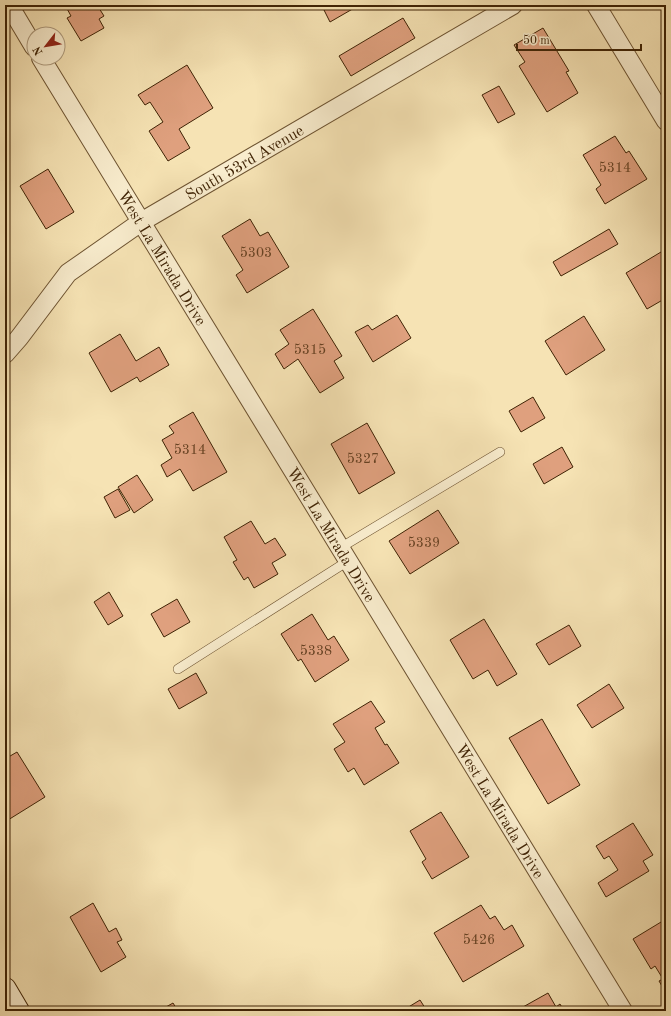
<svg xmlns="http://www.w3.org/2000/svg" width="671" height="1016" font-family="'Old Standard TT',serif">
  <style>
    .building { fill: #dfa07e; stroke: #3f2305 }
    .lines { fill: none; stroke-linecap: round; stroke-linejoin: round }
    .service-casing { stroke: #6d5331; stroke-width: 10 }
    .minor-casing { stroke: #6d5331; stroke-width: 20 }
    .secondary-casing { stroke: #3f2305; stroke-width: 24 }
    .service { stroke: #f9edce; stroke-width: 9 }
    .minor { stroke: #f9edce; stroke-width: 18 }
    .secondary { stroke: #f9edce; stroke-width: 22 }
    .labels { text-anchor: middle; stroke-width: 3.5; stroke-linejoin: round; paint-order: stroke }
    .number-label { font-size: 14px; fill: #674223 }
    .street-label { font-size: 16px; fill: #3f2305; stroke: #f9edce }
  </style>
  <rect width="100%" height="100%" fill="#f6e3b4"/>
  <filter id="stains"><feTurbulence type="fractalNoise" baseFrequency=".005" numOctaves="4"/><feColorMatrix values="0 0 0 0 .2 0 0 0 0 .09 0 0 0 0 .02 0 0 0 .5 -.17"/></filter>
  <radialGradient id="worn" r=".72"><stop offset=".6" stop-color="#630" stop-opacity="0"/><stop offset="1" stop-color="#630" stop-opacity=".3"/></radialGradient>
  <path class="building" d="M65 5H97L104 16 99 19 104 28 81 41 67 18 71 16Z
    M333 5H354L356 7 330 22 324 10Z
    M403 18 415 38 351 76 339 56Z
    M543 28 569 71 566 72 578 93 547 112 519 66 525 62 514 45Z
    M187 65 213 108 179 129 190 148 168 161 149 131 163 122 150 102 145 105 138 95Z
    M499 86 515 114 498 123 482 95Z
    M615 136 626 153 629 151 647 179 605 204 596 189 601 185 583 155Z
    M48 169 74 212 46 229 20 186Z
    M250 219 260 236 268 232 289 267 247 293 236 275 243 270 222 236Z
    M609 229 618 244 561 276 553 262Z
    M666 249V298L647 309 626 273Z
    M313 309 342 356 334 361 344 378 320 393 298 359 284 369 275 354 289 344 280 330Z
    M397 315 411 338 373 362 355 332 368 325 372 330Z
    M584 316 605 350 566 375 545 341Z
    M120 334 136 361 159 347 169 365 140 382 137 377 111 392 89 353Z
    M533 397 545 418 521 432 509 411Z
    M193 412 227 472 193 491 180 469 167 477 161 465 172 458 162 440 174 433 169 426Z
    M367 423 395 473 359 494 331 444Z
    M562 447 573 467 544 484 533 464Z
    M137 475 153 500 134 513 118 487Z
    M118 489 130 510 115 518 104 497Z
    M438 510 459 543 410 574 389 541Z
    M251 521 265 544 275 538 286 555 272 563 278 574 254 588 248 577 244 580 233 562 237 560 224 537Z
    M109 592 123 616 108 625 94 602Z
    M177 599 190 622 164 637 151 614Z
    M312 614 328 640 334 636 349 660 315 682 301 659 298 661 281 634Z
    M484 619 517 674 497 686 488 670 473 679 450 640Z
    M569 625 581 646 549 665 536 644Z
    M196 673 207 693 179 709 168 689Z
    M609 684 624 708 592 728 577 705Z
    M371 701 385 722 375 728 385 745 387 744 399 763 364 785 354 768 348 772 334 749 345 742 333 724Z
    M542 719 580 785 548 804 509 738Z
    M17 752 45 797 8 820 5 814V759Z
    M441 812 469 857 432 879 422 862 426 859 410 831Z
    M633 823 653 855 643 861 649 871 606 897 598 883 618 870 609 856 604 859 596 846Z
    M93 903 109 932 116 928 122 940 117 942 126 957 101 972 70 917Z
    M481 905 490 919 495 916 504 930 512 925 524 946 463 982 434 933Z
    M666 919V993L659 981 663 979 655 966 651 969 633 939Z
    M548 993 556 1007 560 1004 564 1011H526L523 1007Z
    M420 1000 427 1011H402Z
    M173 1003 178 1011H159Z"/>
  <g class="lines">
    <g class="service-casing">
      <path id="service" d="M340 548 500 452
        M178 669 348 561"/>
    </g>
    <g class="minor-casing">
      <g id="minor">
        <path d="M9 5 34 47"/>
        <path d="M596 5 666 121"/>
        <path id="s1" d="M41 58 623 1011"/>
        <path id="s2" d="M5 354 19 338 68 273 141 222 513 5"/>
      </g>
    </g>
    <g class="secondary-casing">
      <path id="secondary" d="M5 989 18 1011"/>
    </g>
    <use href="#service" class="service"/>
    <use href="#minor" class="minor"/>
    <use href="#secondary" class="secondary"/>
  </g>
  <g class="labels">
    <g class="number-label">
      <text x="615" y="172">5314</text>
      <text x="256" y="257">5303</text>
      <text x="310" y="354">5315</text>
      <text x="190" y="454">5314</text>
      <text x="363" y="463">5327</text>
      <text x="424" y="547">5339</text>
      <text x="316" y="655">5338</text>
      <text x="479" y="944">5426</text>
    </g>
    <g class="street-label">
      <text dy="6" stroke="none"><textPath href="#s2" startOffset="311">South 53rd Avenue</textPath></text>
      <text dy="6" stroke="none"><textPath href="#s1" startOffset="234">West La Mirada Drive</textPath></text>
      <text dy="6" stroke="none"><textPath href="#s1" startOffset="558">West La Mirada Drive</textPath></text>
      <text dy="6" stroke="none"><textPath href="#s1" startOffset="882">West La Mirada Drive</textPath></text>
    </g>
  </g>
  <rect width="671" height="1016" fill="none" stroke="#f6e3b4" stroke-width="20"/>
  <rect x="6" y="6" width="659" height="1004" fill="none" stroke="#3f2305" stroke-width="2"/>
  <rect x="10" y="10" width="651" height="996" fill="none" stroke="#3f2305"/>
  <g transform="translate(46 46) rotate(239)"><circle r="19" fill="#f9edce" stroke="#af9c7e"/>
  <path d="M0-3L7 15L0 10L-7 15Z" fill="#8f2418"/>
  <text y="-6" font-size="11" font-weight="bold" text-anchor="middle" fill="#3f2305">N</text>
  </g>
  <path d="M517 44v6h124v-6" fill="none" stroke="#3f2305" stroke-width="2"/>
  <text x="523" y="44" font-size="12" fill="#3f2305" stroke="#f9edce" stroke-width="3" paint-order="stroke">50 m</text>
  <rect width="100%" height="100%" filter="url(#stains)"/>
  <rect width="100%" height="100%" fill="url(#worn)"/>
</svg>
